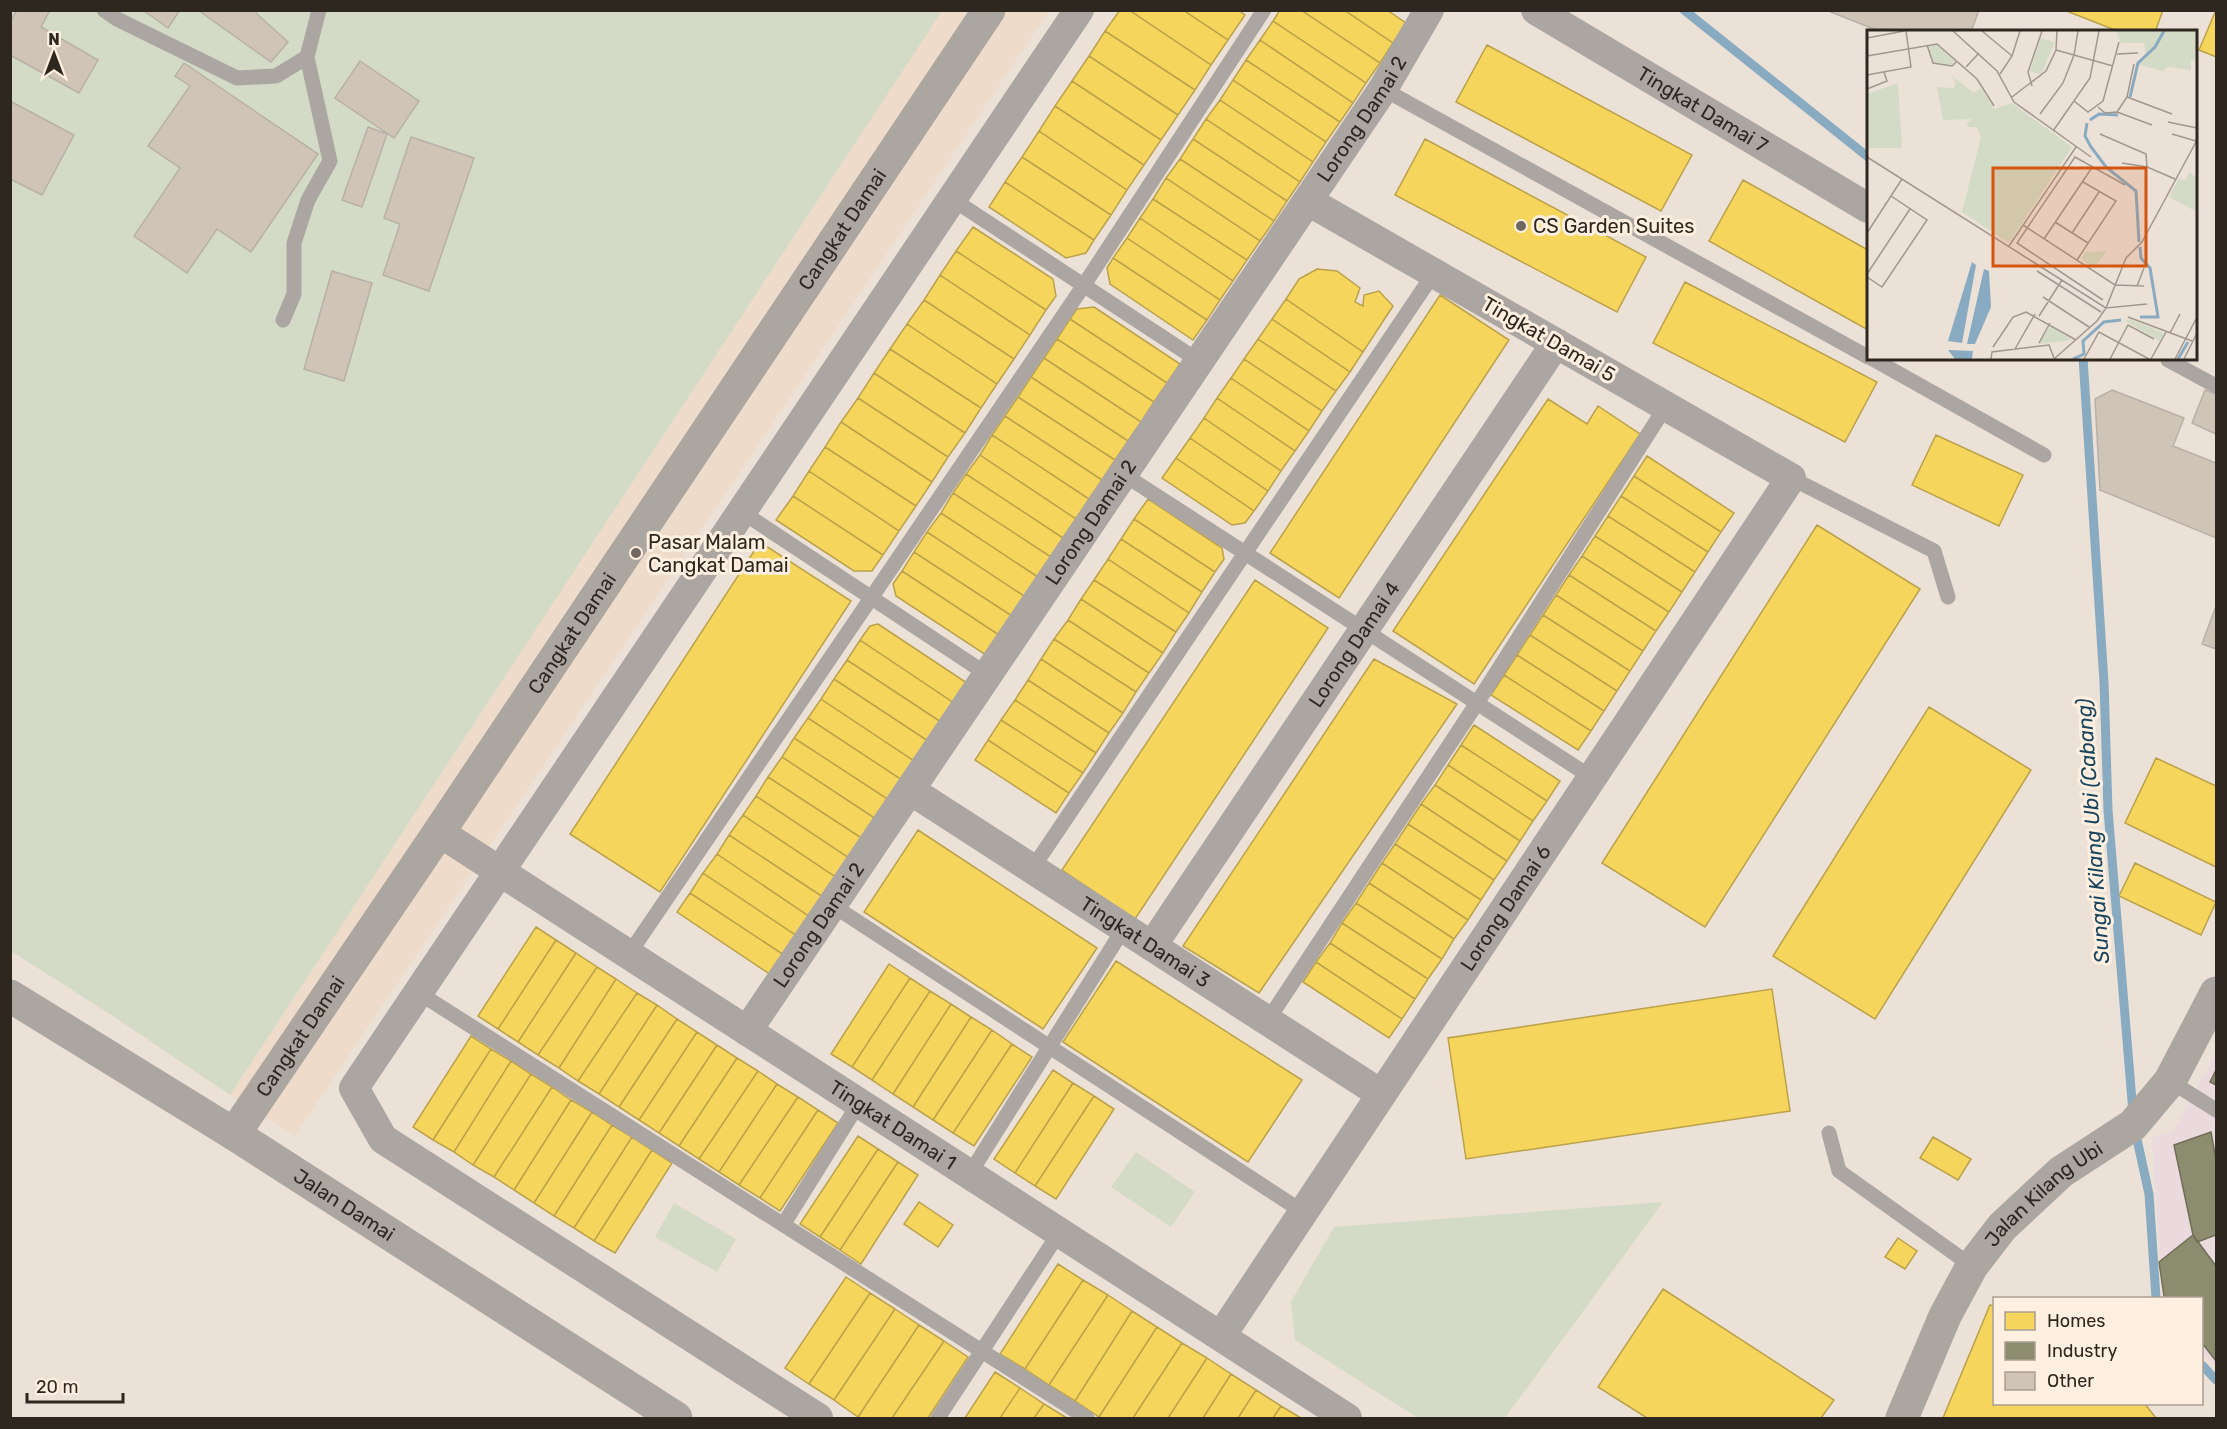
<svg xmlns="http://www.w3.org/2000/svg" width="2227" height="1429" font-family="Rubik,sans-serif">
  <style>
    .built { fill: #eedbc9 }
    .industrial { fill: #eadade }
    .green { fill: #d3dbc6 }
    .homes { fill: #f6d55c; stroke: #baa14a; stroke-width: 1.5 }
    .industry { fill: #8c8c6e; stroke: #706e57; stroke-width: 1.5 }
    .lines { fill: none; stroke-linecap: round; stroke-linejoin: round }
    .stream { stroke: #89abc1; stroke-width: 9 }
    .building { fill: #d0c4b7; stroke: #b8b0a8; stroke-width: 1.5 }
    .lane { stroke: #aca6a3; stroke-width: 15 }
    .street { stroke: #aca6a3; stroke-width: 30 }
    .secondary { stroke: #aca6a1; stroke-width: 33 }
    .poi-dot { fill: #706860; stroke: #ffefe0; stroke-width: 2 }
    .labels { text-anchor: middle; stroke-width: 6; stroke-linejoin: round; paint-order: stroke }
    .street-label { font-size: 20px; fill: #2e2720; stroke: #ffefe0 }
    .poi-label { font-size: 20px; fill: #2e2720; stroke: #ffefe0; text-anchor: start }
    .water-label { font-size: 21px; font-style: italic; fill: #19445e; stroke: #ffefe0 }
    .inset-river { fill: none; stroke: #89abc1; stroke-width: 3 }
    .inset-road { fill: none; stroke: #a0978e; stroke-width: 1.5 }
    .view { fill: #d5540e; fill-opacity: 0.15; stroke: #d5540e; stroke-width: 3 }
    .inset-edge { fill: none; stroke: #2e2720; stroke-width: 3 }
  </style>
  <rect width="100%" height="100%" fill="#ece1d7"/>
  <path class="built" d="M942 11H1049L295 1136 230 1095Z"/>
  <path class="industrial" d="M2216 1052V1367L2202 1352V1298H2163L2152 1138 2174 1131Z"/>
  <path class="green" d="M11 11H942L230 1095 113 1016 11 951Z
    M1136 1152 1195 1192 1171 1227 1111 1187Z
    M1663 1202 1505 1418H1418L1295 1340 1291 1302 1334 1227Z
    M674 1203 736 1239 717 1272 655 1237Z"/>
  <path class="homes" d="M1120 10H1129L1211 65 1195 90 1105 31Z
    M1129 10H1183L1228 40 1211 65Z
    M1183 10H1238L1245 15 1228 40Z
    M1280 10H1301L1380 63 1366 83 1273 21Z
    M1301 10H1344L1393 43 1380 63Z
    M1344 10H1387L1406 23 1393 43Z
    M2064 10H2163L2155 32H2120Z
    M2216 10V57L2199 50Z
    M1273 21 1366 83 1353 103 1260 40Z
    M1105 31 1195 90 1178 115 1089 56Z
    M1260 40 1353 103 1340 122 1246 60Z
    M1487 45 1692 155 1661 211 1456 102Z
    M1089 56 1178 115 1161 140 1072 81Z
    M1246 60 1340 122 1326 142 1233 80Z
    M1233 80 1326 142 1313 162 1220 100Z
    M1072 81 1161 140 1144 165 1055 106Z
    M1220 100 1313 162 1300 182 1206 119Z
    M1055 106 1144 165 1127 190 1039 131Z
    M1206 119 1300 182 1287 201 1193 139Z
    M1039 131 1127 190 1111 215 1022 157Z
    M1193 139 1287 201 1274 221 1180 159Z
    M1425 139 1646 257 1617 312 1395 195Z
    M1022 157 1111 215 1094 240 1005 182Z
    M1180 159 1274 221 1260 241 1166 178Z
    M1166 178 1260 241 1247 260 1153 199Z
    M1743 180 1868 250V330L1709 241Z
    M1005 182 1094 240 1086 253 1066 258 989 207Z
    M1153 199 1247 260 1233 281 1140 218Z
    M1140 218 1233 281 1220 300 1127 238Z
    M973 227 1053 279 1056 296 1046 310 956 251Z
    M1127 238 1220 300 1207 320 1113 258Z
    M956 251 1046 310 1030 335 940 275Z
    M1113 258 1207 320 1193 340 1110 284 1107 268Z
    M1317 269 1337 271 1360 288 1355 302 1363 306 1364 295 1379 291 1393 306 1363 352 1286 299 1299 279Z
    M940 275 1030 335 1014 359 924 300Z
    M1685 282 1877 382 1845 442 1653 343Z
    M1440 295 1509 340 1339 598 1270 553Z
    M1286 299 1363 352 1350 372 1272 319Z
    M924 300 1014 359 997 384 907 324Z
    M1094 307 1180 364 1167 383 1070 319 1077 309Z
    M1070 319 1167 383 1154 402 1057 339Z
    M1272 319 1350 372 1336 391 1258 339Z
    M907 324 997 384 981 408 890 349Z
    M1057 339 1154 402 1141 422 1044 358Z
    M1258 339 1336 391 1322 411 1244 359Z
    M890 349 981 408 965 433 874 373Z
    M1044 358 1141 422 1128 441 1031 377Z
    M1244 359 1322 411 1309 431 1231 378Z
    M874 373 965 433 948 457 858 398Z
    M1031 377 1128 441 1115 460 1018 397Z
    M1231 378 1309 431 1295 451 1217 398Z
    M1018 397 1115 460 1102 480 1005 416Z
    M858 398 948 457 932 482 841 422Z
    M1217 398 1295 451 1281 471 1204 418Z
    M1548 399 1587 424 1598 406 1640 434 1474 684 1393 631Z
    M1005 416 1102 480 1089 499 992 435Z
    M1204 418 1281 471 1268 491 1190 438Z
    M841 422 932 482 916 506 825 447Z
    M992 435 1089 499 1076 519 980 455Z
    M1936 435 2023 475 1999 526 1912 485Z
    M1190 438 1268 491 1254 511 1176 458Z
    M825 447 916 506 899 531 809 471Z
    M980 455 1076 519 1063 538 966 474Z
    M1647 456 1734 513 1721 532 1634 476Z
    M1176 458 1254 511 1245 523 1232 525 1162 478Z
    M809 471 899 531 883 555 793 496Z
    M966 474 1063 538 1051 557 953 493Z
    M1634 476 1721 532 1708 552 1621 496Z
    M953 493 1051 557 1038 577 941 513Z
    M793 496 883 555 872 571H854L776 520Z
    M1621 496 1708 552 1695 572 1608 516Z
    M1148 499 1222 548 1224 559 1215 572 1134 519Z
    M941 513 1038 577 1024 596 927 532Z
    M1608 516 1695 572 1682 592 1595 536Z
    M1134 519 1215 572 1202 592 1121 539Z
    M1817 525 1920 589 1705 927 1602 863Z
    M927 532 1024 596 1012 616 914 552Z
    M1595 536 1682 592 1669 612 1582 556Z
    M1121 539 1202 592 1189 613 1108 559Z
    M760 542 851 601 660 892 570 834Z
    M914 552 1012 616 999 635 902 571Z
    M1582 556 1669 612 1656 631 1569 575Z
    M1108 559 1189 613 1176 632 1094 580Z
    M902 571 999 635 986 655 896 596 893 584Z
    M1569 575 1656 631 1643 651 1556 595Z
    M1094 580 1176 632 1163 653 1081 599Z
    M1255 580 1328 628 1135 919 1062 870Z
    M1556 595 1643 651 1630 671 1543 615Z
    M1081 599 1163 653 1149 673 1068 620Z
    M1543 615 1630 671 1617 691 1530 635Z
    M1068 620 1149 673 1136 692 1054 639Z
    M878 624 967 683 954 703 860 640 870 626Z
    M1530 635 1617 691 1604 711 1517 655Z
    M1054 639 1136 692 1123 713 1041 659Z
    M860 640 954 703 941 722 847 660Z
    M1517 655 1604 711 1591 731 1504 675Z
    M1041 659 1123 713 1109 733 1028 680Z
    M1374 659 1457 704 1259 993 1183 946Z
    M847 660 941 722 928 741 834 679Z
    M1504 675 1591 731 1578 750 1491 695Z
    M834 679 928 741 914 761 821 699Z
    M1028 680 1109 733 1096 753 1015 700Z
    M821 699 914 761 902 780 808 718Z
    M1015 700 1096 753 1083 773 1001 720Z
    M1929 707 2031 770 1875 1019 1773 956Z
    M808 718 902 780 889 800 794 738Z
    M1001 720 1083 773 1069 793 988 740Z
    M1474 725 1560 781 1547 801 1461 745Z
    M794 738 889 800 876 819 782 757Z
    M988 740 1069 793 1056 813 975 760Z
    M1461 745 1547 801 1533 821 1448 765Z
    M782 757 876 819 863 839 768 777Z
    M2156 758 2216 786V867L2125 823Z
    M1448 765 1533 821 1520 841 1435 785Z
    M768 777 863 839 849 858 756 796Z
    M1435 785 1520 841 1507 861 1421 804Z
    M756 796 849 858 837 878 743 815Z
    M1421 804 1507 861 1494 880 1408 824Z
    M743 815 837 878 823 897 729 835Z
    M1408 824 1494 880 1481 900 1395 844Z
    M918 830 1097 948 1043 1029 864 912Z
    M729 835 823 897 810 917 717 854Z
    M1395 844 1481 900 1468 920 1382 863Z
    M717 854 810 917 797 936 703 873Z
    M1382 863 1468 920 1454 939 1369 883Z
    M2135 863 2216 902 2201 935 2119 896Z
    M703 873 797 936 784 955 690 893Z
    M1369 883 1454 939 1442 959 1356 903Z
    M690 893 784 955 771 975 677 912Z
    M1356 903 1442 959 1428 979 1342 923Z
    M1342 923 1428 979 1415 999 1330 943Z
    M536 927 556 940 498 1029 478 1016Z
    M556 940 576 953 518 1042 498 1029Z
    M1330 943 1415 999 1402 1019 1316 962Z
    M576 953 597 967 538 1055 518 1042Z
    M1116 961 1302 1080 1248 1162 1063 1042Z
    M1316 962 1402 1019 1389 1038 1303 982Z
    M889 964 910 978 852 1067 831 1054Z
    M597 967 616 979 559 1068 538 1055Z
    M910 978 930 991 872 1080 852 1067Z
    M616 979 637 993 578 1081 559 1068Z
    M1772 989 1790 1111 1466 1159 1448 1038Z
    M930 991 951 1004 893 1094 872 1080Z
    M637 993 657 1005 599 1094 578 1081Z
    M951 1004 971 1017 913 1107 893 1094Z
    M657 1005 677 1019 619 1107 599 1094Z
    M971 1017 992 1030 933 1120 913 1107Z
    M677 1019 697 1032 639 1120 619 1107Z
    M992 1030 1012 1044 953 1133 933 1120Z
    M697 1032 717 1045 659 1133 639 1120Z
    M471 1036 491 1049 433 1140 413 1127Z
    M1012 1044 1032 1057 974 1146 953 1133Z
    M717 1045 737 1058 679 1146 659 1133Z
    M491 1049 511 1061 454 1152 433 1140Z
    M737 1058 758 1071 699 1159 679 1146Z
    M511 1061 531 1074 473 1165 454 1152Z
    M1053 1070 1073 1083 1015 1173 994 1159Z
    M758 1071 777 1084 719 1172 699 1159Z
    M531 1074 552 1087 494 1177 473 1165Z
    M1073 1083 1094 1096 1035 1186 1015 1173Z
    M777 1084 798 1097 739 1185 719 1172Z
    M552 1087 571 1100 514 1190 494 1177Z
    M1094 1096 1114 1109 1056 1199 1035 1186Z
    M798 1097 818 1110 760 1198 739 1185Z
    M571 1100 592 1112 534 1203 514 1190Z
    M818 1110 838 1123 780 1211 760 1198Z
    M592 1112 612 1125 554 1216 534 1203Z
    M612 1125 632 1137 574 1228 554 1216Z
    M858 1136 878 1149 820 1237 800 1224Z
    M632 1137 652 1150 594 1241 574 1228Z
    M1933 1137 1971 1159 1958 1180 1920 1158Z
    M878 1149 898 1162 840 1250 820 1237Z
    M652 1150 672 1163 615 1253 594 1241Z
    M898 1162 918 1175 861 1264 840 1250Z
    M919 1202 953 1225 938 1247 904 1224Z
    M1898 1238 1917 1251 1905 1269 1885 1257Z
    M1058 1264 1083 1280 1025 1369 1000 1354Z
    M846 1277 870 1293 809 1384 785 1368Z
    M1083 1280 1108 1295 1049 1385 1025 1369Z
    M1663 1289 1834 1400 1821 1418H1647L1598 1387Z
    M870 1293 895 1309 834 1400 809 1384Z
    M1108 1295 1132 1311 1075 1401 1049 1385Z
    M1990 1305 1994 1306V1404H2145L2156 1418H1943Z
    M895 1309 919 1325 858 1417 834 1400Z
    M1132 1311 1157 1327 1099 1417 1075 1401Z
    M919 1325 944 1341 892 1418H861L858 1417Z
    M1157 1327 1182 1343 1133 1418H1102L1099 1417Z
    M944 1341 968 1357 928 1418H892Z
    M1182 1343 1207 1358 1168 1418H1133Z
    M1207 1358 1231 1374 1203 1418H1168Z
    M995 1372 1020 1388 1000 1418H965Z
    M1231 1374 1256 1390 1238 1418H1203Z
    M1020 1388 1044 1404 1034 1418H1000Z
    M1256 1390 1281 1406 1273 1418H1238Z
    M1044 1404 1067 1418H1034Z
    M1281 1406 1301 1418H1273Z"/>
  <path class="industry" d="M2216 1070V1085L2210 1082Z
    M2211 1132 2216 1160V1235L2197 1242 2193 1235 2174 1145Z
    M2193 1235 2216 1266V1361L2202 1343V1298H2166L2164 1296 2159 1262Z"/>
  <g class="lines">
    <path class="stream" d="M1684 10 1868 157
      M2083 358 2104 682 2108 810 2133 1113
      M2135 1130 2149 1194 2156 1298
      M2202 1365 2216 1380"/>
  </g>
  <path class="building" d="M17 10H50L41 27 98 60 79 93 10 55V22Z
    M143 10H180L168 28Z
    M198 10H258L256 13 288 42 271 62Z
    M1832 10H1979L1971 32H1881L1831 12Z
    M360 61 419 101 394 138 335 98Z
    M184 63 318 154 251 252 217 229 187 273 134 236 180 168 148 146 190 86 175 76Z
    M10 101 74 135 42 195 10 179Z
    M368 127 387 134 362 207 342 200Z
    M411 137 474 158 429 291 383 275 400 224 384 218Z
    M332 271 372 283 344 381 304 369Z
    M2112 390 2184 418 2173 446 2216 463V538L2100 490 2095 399Z
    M2205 390 2216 394V434L2192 423Z
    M2216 606V649L2202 644Z"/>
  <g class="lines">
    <path class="lane" d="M104 10 117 19 237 78 276 76 307 57
      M1383 89 1868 357
      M952 199 1199 361
      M283 320 294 294V243L308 200 330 161 307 57 319 10
      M1871 358 2044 455
      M2168 360 2216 386
      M1123 474 1591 777
      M1791 478 1934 551 1948 597
      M742 512 988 675
      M1032 869 1434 273
      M832 905 1303 1212
      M629 954 1084 285 1264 10
      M419 993 1087 1418
      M1268 1020 1477 703 1666 406
      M2170 1081 2216 1110
      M1829 1133 1839 1171 1972 1266
      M969 1175 1124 928
      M783 1225 859 1103
      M938 1418 1059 1233"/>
    <g class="street">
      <path id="s1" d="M1536 10 1868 208"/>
      <path id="s2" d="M910 790 1381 1094"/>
      <path id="s3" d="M439 832 1347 1418"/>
      <path id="s4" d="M1152 946 1556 343"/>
      <path id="s5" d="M747 1031 1383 89 1429 10"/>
      <path id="s6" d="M1221 1336 1791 478 1308 201"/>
      <path d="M818 1418 383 1139 354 1088 1079 10"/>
    </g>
    <g class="secondary">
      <path id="s7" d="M10 996 234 1134 676 1418"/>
      <path id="s8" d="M234 1134 439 832 989 10"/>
      <path id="s9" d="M1902 1418 1945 1316 1972 1266 2002 1227 2061 1172 2133 1125 2170 1081 2216 993"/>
    </g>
  </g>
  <g class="poi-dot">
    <circle cx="1521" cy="226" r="6"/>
    <circle cx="636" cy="553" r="6"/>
  </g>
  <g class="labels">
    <g class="street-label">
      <text dy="7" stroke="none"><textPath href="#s1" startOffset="194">Tingkat Damai 7</textPath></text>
      <text dy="7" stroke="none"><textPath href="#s5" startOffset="1100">Lorong Damai 2</textPath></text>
      <text dy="7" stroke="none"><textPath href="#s8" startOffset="1090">Cangkat Damai</textPath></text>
      <text transform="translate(1549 339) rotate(30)" y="7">Tingkat Damai 5</text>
      <text dy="7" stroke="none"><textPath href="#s5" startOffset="614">Lorong Damai 2</textPath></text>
      <text dy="7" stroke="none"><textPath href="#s8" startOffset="604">Cangkat Damai</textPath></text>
      <text dy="7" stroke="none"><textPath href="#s4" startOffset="363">Lorong Damai 4</textPath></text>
      <text dy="7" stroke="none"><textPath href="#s6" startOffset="514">Lorong Damai 6</textPath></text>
      <text dy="7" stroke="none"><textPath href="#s5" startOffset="128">Lorong Damai 2</textPath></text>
      <text dy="7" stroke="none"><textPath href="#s2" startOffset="280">Tingkat Damai 3</textPath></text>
      <text dy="7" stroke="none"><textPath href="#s8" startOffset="118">Cangkat Damai</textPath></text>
      <text dy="7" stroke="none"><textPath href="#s3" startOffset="540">Tingkat Damai 1</textPath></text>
      <text dy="7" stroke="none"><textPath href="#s9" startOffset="270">Jalan Kilang Ubi</textPath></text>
      <text dy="7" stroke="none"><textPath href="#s7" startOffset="394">Jalan Damai</textPath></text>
    </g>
    <g class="poi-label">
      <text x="1533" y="233">CS Garden Suites</text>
      <text x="648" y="549">Pasar Malam<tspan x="648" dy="23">Cangkat Damai</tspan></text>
    </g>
    <g class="water-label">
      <text transform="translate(2093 831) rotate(-94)" y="7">Sungai Kilang Ubi (Cabang)</text>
    </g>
  </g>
  <g transform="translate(1867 30)">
    <rect width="330" height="330" fill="#ece1d7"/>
    <path d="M249 1H330L328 31 324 30V40L301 37 296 41 268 34 279 25 277 13H254ZM174 8 188 12 174 45 163 41ZM70 15 88 31 84 35 66 32 61 16ZM85 46 107 63 114 58 127 79 145 73 205 117 142 213 95 182 114 107 110 97H101L100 93 105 89 76 90 70 57 86 58 89 54ZM31 53 35 118H0V64ZM322 142 330 148V182L302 167 312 148 318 151ZM240 221 227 238 215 230 217 222ZM263 289 297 303 293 311 258 291ZM183 296 205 310 172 314Z" fill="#d3dbc6"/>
    <path d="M105 232 109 235 95 313 81 311ZM117 239 122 241 124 277 108 314H100ZM81 320 106 321 105 329H88Z" fill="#89abc1"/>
    <path class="inset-river" d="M263 67 271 33 288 17 297 1M223 90 232 84 251 85M220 93 218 106 224 117 239 137 269 161 272 212M273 217 274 228 283 238 291 287H273M206 329 217 324 216 311 237 292 254 290M311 329 321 312"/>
    <path class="inset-road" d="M86 1 130 41 147 72 224 127M115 1 145 26M0 8 37 1M60 15 66 33 85 36 90 31M189 20 246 36M250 24 271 23M0 26 70 14 110 49 127 76M99 37 112 23M133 44 145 26 153 1M0 45 44 37 39 1M165 56 161 42 175 1M0 59 20 51 17 42M145 67 179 41 189 20 190 1M260 67 305 84M207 71 221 82 236 71 252 12M231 77 238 83 250 82 260 67 267 34M250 82 285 95M173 84 196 53 207 25 211 1M301 92 330 98M186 101 223 48 232 1M233 104 279 124 280 137 308 149M305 104 329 111M0 127 239 278 230 291 187 329M255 133 280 137M188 192 221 213M156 195 248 255 277 256M0 203 35 149M205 203 232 162M177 209 226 136M142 216 209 117M210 230 249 171 216 152M170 241 234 282M0 244 43 179M0 247 15 257 60 190 24 166M270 256 277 238M176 267 222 297M236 270 150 213 208 127 258 155M280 274 239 278 259 228 275 212 330 110M172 286 195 250M261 287 325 311M303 303 313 284M172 313 183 293M126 317 146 287 159 282 209 310M148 319 168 284M124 329 125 322 182 315 187 328M217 329 232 302 282 329M243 329 261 295 287 309M284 329 299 302M308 329 329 289M317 329 330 303"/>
    <path class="view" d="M126 138H279V236H126Z"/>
    <rect width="330" height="330" class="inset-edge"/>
  </g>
  <rect width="2227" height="1429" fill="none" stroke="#2e2720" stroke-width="24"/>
  <rect x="1993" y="1297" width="210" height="108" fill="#ffefe0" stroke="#ab9f93" stroke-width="1.5"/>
  <rect x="2005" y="1312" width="30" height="18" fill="#f6d55c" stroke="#ab9f93" stroke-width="1.5"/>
  <text x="2047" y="1327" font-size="18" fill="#2e2720">Homes</text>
  <rect x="2005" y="1342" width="30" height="18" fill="#8c8c6e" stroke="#ab9f93" stroke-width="1.5"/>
  <text x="2047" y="1357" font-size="18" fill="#2e2720">Industry</text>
  <rect x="2005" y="1372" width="30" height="18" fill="#d0c4b7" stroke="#ab9f93" stroke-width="1.5"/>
  <text x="2047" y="1387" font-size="18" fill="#2e2720">Other</text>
  <g transform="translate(54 54)" stroke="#ffefe0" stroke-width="4.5" paint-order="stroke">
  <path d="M0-4.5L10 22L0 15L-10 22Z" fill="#2e2720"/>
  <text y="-9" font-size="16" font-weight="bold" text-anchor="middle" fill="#2e2720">N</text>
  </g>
  <path d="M27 1393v9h96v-9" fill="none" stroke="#2e2720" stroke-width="3"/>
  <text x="36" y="1393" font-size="18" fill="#2e2720" stroke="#ffefe0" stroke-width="4.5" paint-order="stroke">20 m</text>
</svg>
